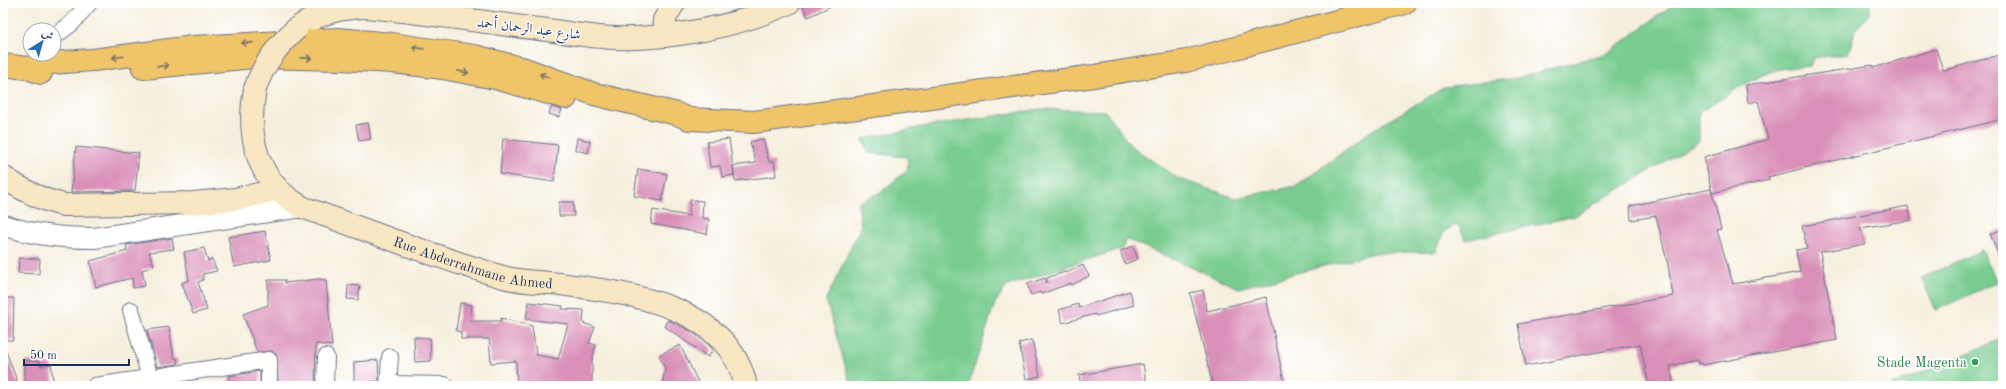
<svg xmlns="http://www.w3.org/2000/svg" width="2006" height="389" font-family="'Old Standard TT',Amiri,serif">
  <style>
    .green { fill: #78cc8f; stroke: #4a7e76 }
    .building { fill: #d98fb8 }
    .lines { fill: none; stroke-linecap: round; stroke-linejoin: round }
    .minor-casing { stroke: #68728a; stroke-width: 18 }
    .tertiary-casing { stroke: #68728a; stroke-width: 22 }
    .secondary-casing { stroke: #68728a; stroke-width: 24 }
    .primary-casing { stroke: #68728a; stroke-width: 24 }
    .minor { stroke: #fff; stroke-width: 16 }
    .tertiary { stroke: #fff; stroke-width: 20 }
    .secondary { stroke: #f9e7c3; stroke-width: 22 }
    .primary { stroke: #f0c469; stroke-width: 22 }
    .secondary-bridge-casing { stroke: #68728a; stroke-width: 24; stroke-linecap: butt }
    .secondary-bridge { stroke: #f9e7c3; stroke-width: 22 }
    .oneway { stroke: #7b7263 }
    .leisure-dot { fill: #2e9e5b; stroke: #fff; stroke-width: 1.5 }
    .labels { text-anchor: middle; stroke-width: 3; stroke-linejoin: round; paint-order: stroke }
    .street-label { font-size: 14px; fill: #1b2f5e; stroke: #fff }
    .leisure-label { font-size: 14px; fill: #27864d; stroke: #fff; text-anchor: end }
  </style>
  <rect width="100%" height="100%" fill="#fff"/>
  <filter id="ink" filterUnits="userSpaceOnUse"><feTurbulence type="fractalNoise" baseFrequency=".025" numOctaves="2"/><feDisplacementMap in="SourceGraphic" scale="8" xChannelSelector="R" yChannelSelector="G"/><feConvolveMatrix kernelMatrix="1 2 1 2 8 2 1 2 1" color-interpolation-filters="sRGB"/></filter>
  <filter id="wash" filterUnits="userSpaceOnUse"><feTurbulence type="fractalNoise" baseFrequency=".012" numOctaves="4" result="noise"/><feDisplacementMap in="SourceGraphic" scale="16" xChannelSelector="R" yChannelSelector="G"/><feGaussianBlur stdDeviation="0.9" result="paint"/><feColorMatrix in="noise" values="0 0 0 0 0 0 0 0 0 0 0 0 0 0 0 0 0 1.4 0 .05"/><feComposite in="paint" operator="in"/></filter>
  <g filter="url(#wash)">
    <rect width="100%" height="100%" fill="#f6efdd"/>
    <path class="green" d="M1675 3H1870V13L1856 29 1848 54 1813 58 1810 66C1798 68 1784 67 1773 71 1746 80 1724 99 1699 112V141L1575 216 1466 240 1458 224 1444 231 1436 252 1374 253 1239 288 1126 239 1123 248 1007 286 995 303 968 386H851L826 300 861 226 858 203 881 192 908 169 907 157 868 153 863 139 921 127 1041 109 1105 111 1130 145 1177 178 1235 198 1297 186 1371 131 1445 87 1517 78 1608 53Z
      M1982 250 1997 282 1936 310 1921 278Z
      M2003 338V386H1891Z"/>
    <g id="blocks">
      <path class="building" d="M801 3H837L808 17Z
        M1936 49 1943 70H1945L2003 54V119L1768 177 1769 180 1712 193 1704 157 1768 139 1758 101 1748 103 1746 85 1873 65V68Z
        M551 107 562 110 559 117 549 114Z
        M368 123 371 139 359 141 356 125Z
        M577 138 590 141 588 153 575 150Z
        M503 139 558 145 554 182 500 174Z
        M729 139 734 175 722 177 720 166 710 167 707 142Z
        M763 139 769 162 774 161 776 176 735 181 733 166 756 163 750 142Z
        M76 147 139 153 135 191 71 192Z
        M638 169 667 174 662 201 634 196Z
        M1711 189 1721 229 1717 230 1733 284 1800 272 1796 250 1807 248 1802 226 1908 206 1911 220 1860 228 1865 244 1820 252 1837 340 1703 365 1702 363 1698 364 1697 360 1670 366 1674 386H1649L1640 344 1526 366 1518 324 1673 296 1668 265 1656 216 1631 220 1630 206Z
        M690 200 703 201 702 218 709 219 707 234 651 224 653 210 689 216Z
        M559 202H573L574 216H559Z
        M2003 229V265L1990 234Z
        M265 231 271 260 234 267 228 237Z
        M172 238 174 249 149 252 154 266 142 270 145 286 133 288 132 278 96 287 90 261 127 251 126 245Z
        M1133 246 1138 259 1125 264 1120 251Z
        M204 248 208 261 212 259 217 271 203 274V280L198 282 207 310 193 314 182 283 189 280 184 252Z
        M19 258 40 259 39 274 18 273Z
        M1083 265 1089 276 1072 285 1071 283 1041 294 1040 292 1031 295 1027 284 1045 278 1047 283V278L1065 272 1066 273Z
        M319 279 326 280 332 346 316 344 315 386H278L277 355 272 351 257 352 243 314 268 305V280H285V283Z
        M348 285 360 286 358 300 347 299Z
        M1203 290 1207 311 1266 297 1285 386H1213L1190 293Z
        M1130 291 1134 305 1096 316 1095 314 1063 323 1059 310 1078 304 1079 308Z
        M3 298H14L13 340H3Z
        M529 302 563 306 562 309 584 310 583 323 595 327 589 343 596 345 592 360V386H517L516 361 491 363 489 339H461V332L456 331 460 303 472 305 470 321H501V318L532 326 536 355 558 359 568 324 526 319Z
        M668 320 691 331 710 346 713 350 708 357 664 326Z
        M169 327 174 358H177L178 364 157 367 147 330Z
        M414 337 430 338 431 361 415 362Z
        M1032 340 1040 376 1026 379 1019 343Z
        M680 345 698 382 689 386H662L665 368 659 355Z
        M4 346 19 386H3Z
        M378 360 379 381 354 383V362Z
        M25 361H40V366L51 364 54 386H25Z
        M1143 364 1147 386H1081L1079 375Z
        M260 371V386L229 385V376Z
        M180 383V386H159Z"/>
    </g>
  </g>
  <g filter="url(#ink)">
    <use href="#blocks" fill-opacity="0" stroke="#68728a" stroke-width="1"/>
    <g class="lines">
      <g class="minor-casing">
        <path id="minor" d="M54 37 72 23 89 3
          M131 310 150 378
          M388 384 445 385
          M95 386 269 360V386
          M325 386 326 357
          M388 386 390 357"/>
      </g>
      <g class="tertiary-casing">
        <path id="tertiary" d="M3 225C32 235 63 238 94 238L302 207"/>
      </g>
      <g class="secondary-casing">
        <g id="secondary">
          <path d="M297 28C322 12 338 8 367 7 428 13 488 23 548 30 570 33 592 37 614 38 669 40 740 26 789 3"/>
          <path d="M668 34 664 20 674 3"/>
          <path id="s1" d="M255 89C246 138 257 182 302 207 369 231 435 257 503 277 521 282 542 282 560 284 629 293 728 305 746 386"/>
          <path d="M3 177C22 190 41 200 64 205L193 203 235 199 277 190"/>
        </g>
      </g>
      <g class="primary-casing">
        <path id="primary" d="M3 65 27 68 41 73
          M27 68 49 63 93 60 192 47 338 39 392 44 474 56 525 69 594 94 677 114 689 119 754 122 1094 76 1186 61 1405 3
          M143 68 253 57 340 59 393 62 443 68 495 78 566 98"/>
      </g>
      <use href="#minor" class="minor"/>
      <use href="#tertiary" class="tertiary"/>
      <use href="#secondary" class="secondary"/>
      <use href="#primary" class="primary"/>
      <g class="secondary-bridge-casing">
        <path id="secondary-bridge" d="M255 89C263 64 278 45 297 28"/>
      </g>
      <use href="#secondary-bridge" class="secondary-bridge"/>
    </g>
    <defs><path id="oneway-shaft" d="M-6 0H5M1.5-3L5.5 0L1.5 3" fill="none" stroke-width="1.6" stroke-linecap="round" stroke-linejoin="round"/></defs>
    <g class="oneway">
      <use href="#oneway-shaft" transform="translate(247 43) rotate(176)"/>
      <use href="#oneway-shaft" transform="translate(418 48) rotate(-172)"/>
      <use href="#oneway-shaft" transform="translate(118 57) rotate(173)"/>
      <use href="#oneway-shaft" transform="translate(306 58) rotate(1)"/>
      <use href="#oneway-shaft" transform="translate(163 66) rotate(-6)"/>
      <use href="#oneway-shaft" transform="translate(463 72) rotate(12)"/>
      <use href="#oneway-shaft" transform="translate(545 76) rotate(-160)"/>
    </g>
  </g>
  <circle class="leisure-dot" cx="1975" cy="362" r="4"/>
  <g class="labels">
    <g class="street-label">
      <text transform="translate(529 28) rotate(7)" y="5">شارع عبد الرحمان أحمد</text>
      <text dy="5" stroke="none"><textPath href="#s1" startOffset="317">Rue Abderrahmane Ahmed</textPath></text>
    </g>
    <g class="leisure-label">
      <text x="1967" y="367">Stade Magenta</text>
    </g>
  </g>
  <rect width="2006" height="389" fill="none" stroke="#fff" stroke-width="16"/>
  <g transform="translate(42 42) rotate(37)"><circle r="19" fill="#ffffff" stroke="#a4acbf"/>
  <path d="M0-3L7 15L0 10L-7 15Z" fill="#1f6fb2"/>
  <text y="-6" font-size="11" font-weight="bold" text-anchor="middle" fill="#1b2f5e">ش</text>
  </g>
  <path d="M24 359v6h105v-6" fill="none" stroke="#1b2f5e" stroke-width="2"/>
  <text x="30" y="359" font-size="12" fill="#1b2f5e" stroke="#ffffff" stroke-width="3" paint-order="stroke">50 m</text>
</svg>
